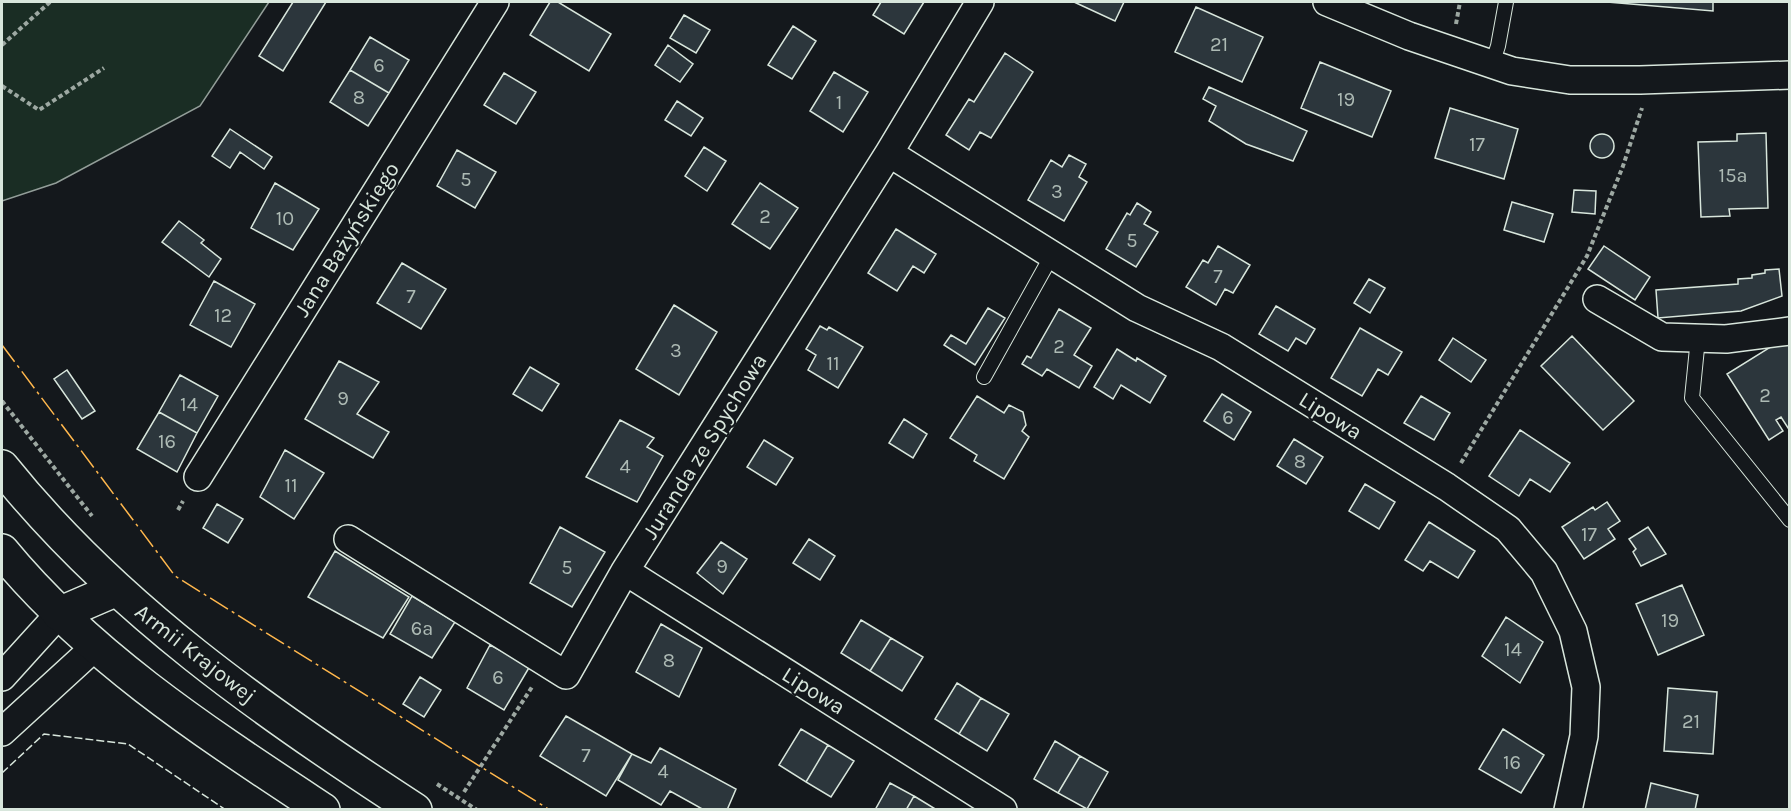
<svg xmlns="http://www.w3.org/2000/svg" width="1791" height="811" font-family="Karla,sans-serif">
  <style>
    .green { fill: #1a2d24; stroke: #939e99; stroke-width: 1.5 }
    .building { fill: #2c363c; stroke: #d8e6dc; stroke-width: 1.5 }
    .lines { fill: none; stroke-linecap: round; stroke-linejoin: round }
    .lane-casing { stroke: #d8e6dc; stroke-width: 16 }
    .street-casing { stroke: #d8e6dc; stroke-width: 30 }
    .secondary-casing { stroke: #d8e6dc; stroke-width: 36 }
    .path { stroke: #9da8a2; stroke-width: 4; stroke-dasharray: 4.5 3; stroke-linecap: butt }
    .lane { stroke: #14181c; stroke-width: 14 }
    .street { stroke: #14181c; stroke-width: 27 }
    .secondary { stroke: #14181c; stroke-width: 33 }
    .fence { stroke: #d8e6dc; stroke-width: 1.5; stroke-dasharray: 8 3; stroke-linecap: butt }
    .power { stroke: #ffb74d; stroke-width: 1.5; stroke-dasharray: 21 4.5 3 4.5; stroke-linecap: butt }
    .labels { text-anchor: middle; stroke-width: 4.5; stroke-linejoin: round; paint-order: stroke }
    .number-label { font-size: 20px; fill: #adbab4 }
    .street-label { font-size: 22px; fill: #d8e6dc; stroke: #14181c }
  </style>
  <rect width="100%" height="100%" fill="#14181c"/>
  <path class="green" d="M2 2H269L200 106 56 183 2 201Z"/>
  <path class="building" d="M293 2H326L283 71 259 56Z
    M550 2H558L611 34 589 71 530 35Z
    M881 2H924L904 34 873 15Z
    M1074 2H1124L1115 21Z
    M1607 2H1713V11Z
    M1196 7 1263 37 1242 82 1175 52Z
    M684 15 710 30 696 53 670 38Z
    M793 26 816 41 792 79 768 65Z
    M370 37 409 60 389 93 350 70Z
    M668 45 693 64 680 82 655 65Z
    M1005 53 1033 72 991 138 980 132 969 150 946 135 969 99 974 102Z
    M1320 62 1391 91 1372 137 1301 108Z
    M350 70 389 93 368 126 330 102Z
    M834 72 868 92 843 132 810 111Z
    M504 73 536 92 516 124 484 105Z
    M1209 87 1307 131 1293 161 1246 144 1209 121 1216 106 1203 99Z
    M677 101 703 118 691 136 665 120Z
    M1450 108 1518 129 1504 179 1435 158Z
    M230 129 272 157 264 169 240 152 230 168 212 156Z
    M1766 133 1768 208 1729 209 1730 216 1701 217 1698 142 1737 141V134Z
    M1590 146a12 12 0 1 1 24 0a12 12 0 1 1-24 0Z
    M704 147 726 161 707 191 685 176Z
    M457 150 496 172 475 208 437 186Z
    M1069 155 1086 164 1079 177 1087 182 1064 221 1028 200 1051 160 1062 167Z
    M275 183 319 209 293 250 251 228Z
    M760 183 798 208 770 249 732 224Z
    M1574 190 1596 191 1595 214 1572 212Z
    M1512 202 1553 214 1544 242 1504 230Z
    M1137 203 1151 212 1144 224 1158 232 1136 267 1106 249 1127 213 1130 215Z
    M179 221 204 240 201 243 221 259 209 277 162 242Z
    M896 229 936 254 924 273 913 266 897 291 868 273Z
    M1218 246 1250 265 1233 293 1225 289 1216 305 1186 287 1203 260 1208 263Z
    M1604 246 1650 277 1635 300 1588 269Z
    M402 263 446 289 421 329 377 303Z
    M1779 269 1782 296 1741 311 1658 318 1656 290 1738 284V279L1752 278V275L1765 273V270Z
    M1369 279 1385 288 1370 313 1354 303Z
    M214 281 255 304 231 347 190 325Z
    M674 305 717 332 679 395 636 369Z
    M1276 306 1315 329 1306 344 1296 338 1288 351 1259 334Z
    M988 308 1005 318 975 365 944 345 951 335 966 344Z
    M1059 309 1091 328 1074 355 1092 366 1079 388 1047 369 1042 376 1022 364 1027 356 1031 358Z
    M820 326 827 330 829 327 863 347 838 388 808 370 816 355 806 349Z
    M1360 328 1402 352 1388 375 1378 369 1362 396 1331 378Z
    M1790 335V431L1781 417 1776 420 1783 431 1769 440 1727 374Z
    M1572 336 1634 401 1603 430 1541 366Z
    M1453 338 1486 360 1471 382 1439 360Z
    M1117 349 1136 361 1137 358 1166 376 1150 403 1121 385 1113 399 1094 387Z
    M339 361 379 382 357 414 389 432 373 458 305 419Z
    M530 367 559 384 542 411 513 394Z
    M67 370 95 411 82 419 54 379Z
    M180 375 218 396 197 433 159 412Z
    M1222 394 1251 412 1234 440 1204 421Z
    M977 396 1004 413 1009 405 1023 412 1026 425 1022 431 1029 437 1004 479 974 461 977 455 950 438Z
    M1421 396 1450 413 1434 440 1404 423Z
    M159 412 197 433 177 472 137 449Z
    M904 419 927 434 913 458 889 443Z
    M620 420 654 438 647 447 663 456 637 502 586 477Z
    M1520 430 1570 463 1550 492 1530 479 1519 496 1489 476Z
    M1294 439 1323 457 1306 484 1277 466Z
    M764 440 793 458 776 485 747 467Z
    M285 450 324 473 294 519 260 497Z
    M1365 484 1395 502 1379 529 1349 511Z
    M1607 502 1620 521 1608 529 1615 539 1584 559 1562 527 1593 507 1595 510Z
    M217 504 243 519 228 543 203 528Z
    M1429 522 1475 551 1458 578 1430 561 1423 571 1405 560Z
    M560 527 605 552 572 607 530 583Z
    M1648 527 1666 554 1641 566 1633 552 1636 549 1629 539Z
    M809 539 835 556 820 580 793 563Z
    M721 542 747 559 723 594 697 573Z
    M335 551 409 597 383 638 308 597Z
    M1682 585 1704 635 1658 655 1636 604Z
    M412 596 455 622 432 658 390 634Z
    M1506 617 1543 642 1520 683 1482 656Z
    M861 620 891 638 870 671 841 653Z
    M661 624 702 648 679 697 636 672Z
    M891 638 923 657 902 691 870 671Z
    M490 645 530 666 504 710 467 688Z
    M420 677 441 690 424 717 403 704Z
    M957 683 981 698 959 734 935 719Z
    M1668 688 1717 692 1713 754 1664 751Z
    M981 698 1009 714 987 751 959 734Z
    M566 716 632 754 606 796 540 756Z
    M801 729 828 745 806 782 779 765Z
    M1503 729 1544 755 1521 793 1479 769Z
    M1055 741 1080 756 1058 793 1034 779Z
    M828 745 854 761 831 797 806 782Z
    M660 748 736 789 727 810H704L670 791 661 805 618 780 632 754 651 763Z
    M1080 756 1108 772 1087 809 1058 793Z
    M890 783 914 796 906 810H875Z
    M1651 783 1698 795 1695 810H1645Z
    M914 796 937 810H906Z"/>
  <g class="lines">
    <g class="lane-casing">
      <path id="lane" d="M1492 64 1498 46 1506 2
        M1698 338 1692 398 1790 520
        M984 377 1052 255"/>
    </g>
    <g class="street-casing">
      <path id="street" d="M1327 2 1409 36 1512 71 1570 80H1640L1790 75
        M889 153 1137 308 1221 347 1447 487 1508 529 1544 572 1573 631 1586 687 1584 736 1568 810
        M1597 299 1662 337 1726 339 1790 331
        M198 477 495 2
        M348 539 566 675 625 571 889 153 980 2
        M625 571 1003 810
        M2 677 59 614
        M2 732 96 646"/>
    </g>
    <g class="secondary-casing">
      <path id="secondary" d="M2 467C115 608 265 713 415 810
        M2 551C90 658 208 734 323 810
        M59 614 117 589"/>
    </g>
    <path class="path" d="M1456 24 1460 2
      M2 45 50 2
      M2 86 39 110 104 68
      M2 401 92 516
      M1461 463 1587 256 1623 166 1642 108
      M178 510 183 501
      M437 784 477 810
      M464 792 532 687"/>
    <use href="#lane" class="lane"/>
    <use href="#street" class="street"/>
    <use href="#secondary" class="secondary"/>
    <path class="fence" d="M2 773 44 734 128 744 226 810"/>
    <path class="power" d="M2 345 175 576 550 810"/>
  </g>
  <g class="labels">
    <g class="number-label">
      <text x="1219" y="51">21</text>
      <text x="379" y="72">6</text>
      <text x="359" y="104">8</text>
      <text x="1346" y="106">19</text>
      <text x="839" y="109">1</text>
      <text x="1477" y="151">17</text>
      <text x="1733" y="182">15a</text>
      <text x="466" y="186">5</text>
      <text x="1057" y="198">3</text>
      <text x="765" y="223">2</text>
      <text x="285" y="225">10</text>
      <text x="1132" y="247">5</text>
      <text x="1218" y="283">7</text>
      <text x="411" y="303">7</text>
      <text x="223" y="322">12</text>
      <text x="1059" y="353">2</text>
      <text x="676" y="357">3</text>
      <text x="833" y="370">11</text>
      <text x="1765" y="402">2</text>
      <text x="343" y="405">9</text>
      <text x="189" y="411">14</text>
      <text x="1228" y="424">6</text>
      <text x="167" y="448">16</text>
      <text x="1300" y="468">8</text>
      <text x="625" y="473">4</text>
      <text x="291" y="492">11</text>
      <text x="1589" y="541">17</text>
      <text x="722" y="573">9</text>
      <text x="567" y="574">5</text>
      <text x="1670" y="627">19</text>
      <text x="422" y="635">6a</text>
      <text x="1513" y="656">14</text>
      <text x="669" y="667">8</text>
      <text x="498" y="684">6</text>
      <text x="1691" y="728">21</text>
      <text x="586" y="762">7</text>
      <text x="1512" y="769">16</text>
      <text x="663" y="778">4</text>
    </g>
    <g class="street-label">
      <text transform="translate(346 239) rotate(-58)" y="8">Jana Bażyńskiego</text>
      <text transform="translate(1331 415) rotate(32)" y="8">Lipowa</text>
      <text transform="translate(704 446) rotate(-58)" y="8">Juranda ze Spychowa</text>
      <text transform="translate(196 653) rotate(38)" y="8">Armii Krajowej</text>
      <text transform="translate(814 690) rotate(32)" y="8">Lipowa</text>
    </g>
  </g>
  <rect width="1791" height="811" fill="none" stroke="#d8e6dc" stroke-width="6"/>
</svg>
